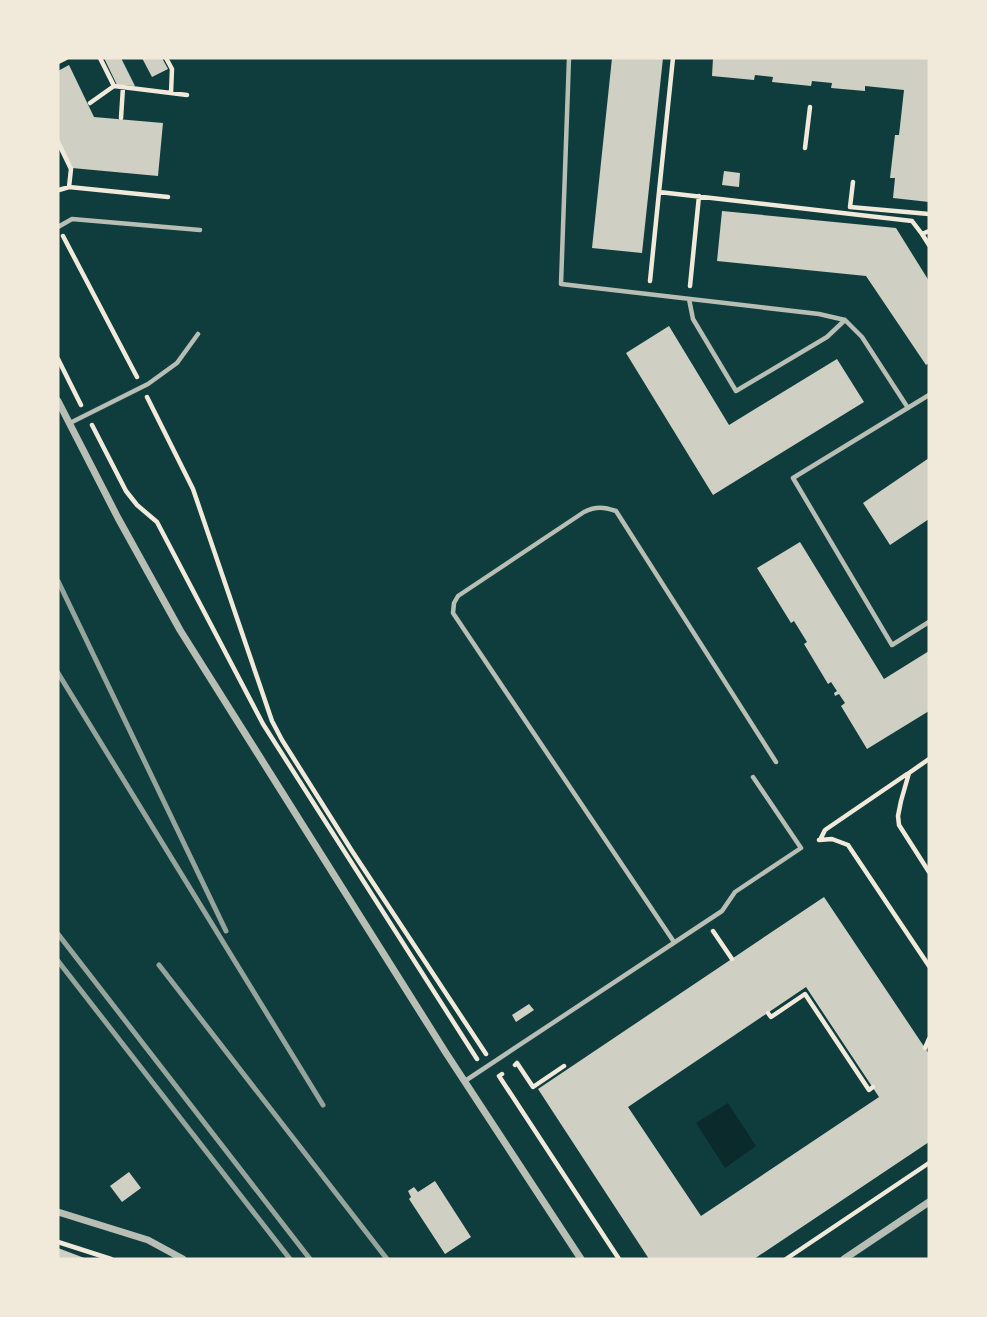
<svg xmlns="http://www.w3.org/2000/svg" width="987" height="1317" font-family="'Asap Condensed',sans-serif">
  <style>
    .water { fill: #0a2a2b }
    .building { fill: #cfcfc3; fill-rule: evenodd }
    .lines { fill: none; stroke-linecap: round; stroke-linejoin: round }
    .path { stroke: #f1e9da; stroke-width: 4.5 }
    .service { stroke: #b8beb3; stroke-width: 4.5 }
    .minor { stroke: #b8beb3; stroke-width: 7 }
    .rail { stroke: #97a49c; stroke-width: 5 }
  </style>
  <rect width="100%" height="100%" fill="#0f3d3e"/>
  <path class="water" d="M728 1103 756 1146 725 1168 696 1123Z"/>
  <path class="building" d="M104 58H121L135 86 117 85Z
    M142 58H162L168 69 152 77Z
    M612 58H663L642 253 592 248Z
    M713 58H929V202L893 198 895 178H890L895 135H899L904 90 865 86V91L831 88 832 83 812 81 811 86 772 82 773 77 755 75 754 80 712 76Z
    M69 65 94 117 163 123 158 176 72 168 58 139V71Z
    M724 171 740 173 739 187 722 185Z
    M722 211 896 228 929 281V363L926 365 866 276 717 261Z
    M669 326 729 425 837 359 864 402 713 495 626 353Z
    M929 458V519L890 545 863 503Z
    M800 542 884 679 929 651V711L867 749 841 706 845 703 839 694 835 696 834 693 837 691 831 682 828 684 804 644 807 642 794 621 791 623 757 568Z
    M824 897 929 1054V1142L754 1259H649L538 1089ZM806 987 879 1097 701 1216 628 1107Z
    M529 1004 534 1010 516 1022 512 1015Z
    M129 1172 141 1188 122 1202 110 1186Z
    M435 1181 471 1237 445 1254 409 1199 411 1197 408 1191 414 1187 418 1192Z
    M58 1248 87 1259H58Z"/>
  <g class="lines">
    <path class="path" d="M100 58 114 86 187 95
      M166 58 172 69 171 93
      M673 58 659 192 912 221 922 234
      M58 62 66 58
      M90 103 114 86
      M121 118 123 87
      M58 142 71 169 69 187
      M805 148 810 107
      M853 182 850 207 929 214
      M59 190 69 187 168 197
      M929 231 922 234 929 245
      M63 236 137 377
      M650 281 659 192
      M690 286 699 196
      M58 359 81 405
      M147 397 193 489 272 721 282 740 352 851 486 1054
      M92 425 126 491 137 505 157 522 263 724 477 1059
      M929 759 909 773 901 801 898 816 899 825 929 872
      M819 840 832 839 848 845 929 966
      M820 840 825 830 907 774
      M713 931 732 959
      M768 1013 771 1017 805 994 869 1090 873 1087
      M925 1048 929 1039
      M515 1065 517 1063 533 1087 564 1066
      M502 1074 499 1076 619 1259
      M58 1242 111 1259
      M786 1259 929 1163"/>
    <path class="service" d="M569 58 561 284 819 314 845 320 862 337 908 408
      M58 227 72 219 200 230
      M689 299 693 319 736 391 827 337 845 320
      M929 395 793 478 892 645 929 622
      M70 423 148 384 177 363 198 334
      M674 942 453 613 454 603 458 596 584 512C596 506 604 507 616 511L776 762
      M465 1081 722 911 735 892 801 848 753 777"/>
    <path class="minor" d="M58 401 118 518 180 630 446 1053 581 1259
      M58 1212 148 1240 183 1259
      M844 1259 929 1202"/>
    <path class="rail" d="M58 581 226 931
      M58 673 323 1105
      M58 934 310 1259
      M58 961 290 1259
      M159 965 387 1259"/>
  </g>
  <rect width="987" height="1317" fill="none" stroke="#f1e9da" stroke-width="119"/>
</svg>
